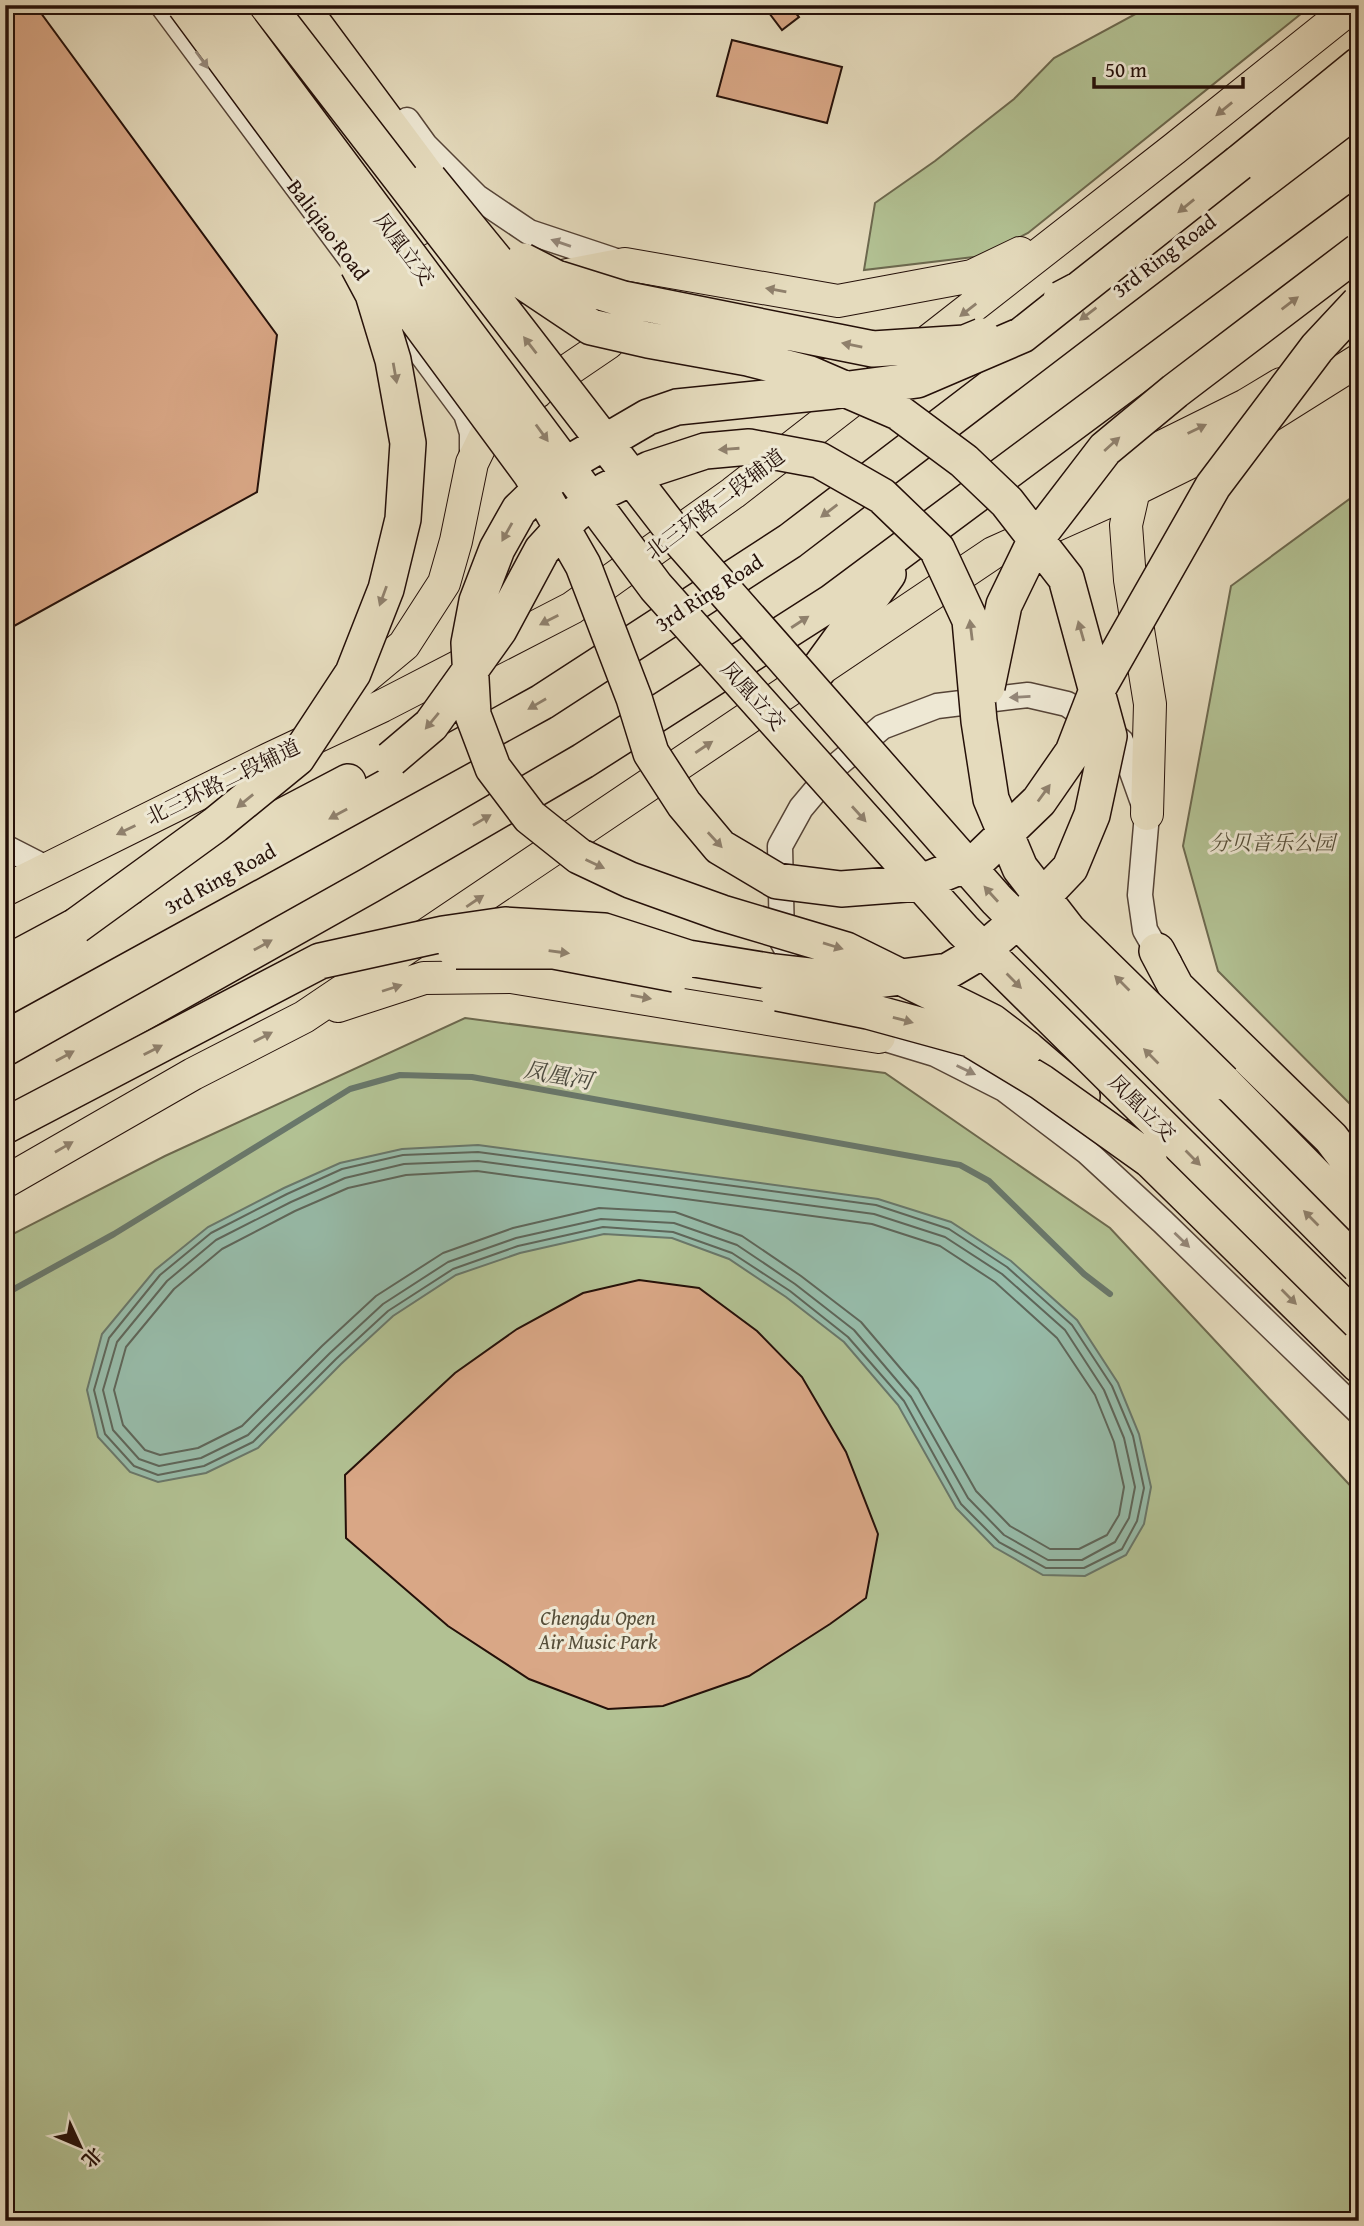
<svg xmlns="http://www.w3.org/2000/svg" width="1364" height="2226" font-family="'Gentium Book Plus','Noto Serif SC',serif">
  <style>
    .green { fill: #b2c193; stroke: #6c684e; stroke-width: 2 }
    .water { fill: #97bcaa; stroke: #69776a; stroke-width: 2 }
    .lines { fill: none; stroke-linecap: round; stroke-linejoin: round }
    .shore { stroke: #5e665a; stroke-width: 2 }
    .stream { stroke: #69776a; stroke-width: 6 }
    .building { fill: #d9a786; stroke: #251009; stroke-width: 2 }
    .minor-casing { stroke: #554336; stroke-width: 27 }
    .major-casing { stroke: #251009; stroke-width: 34 }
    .highway-casing { stroke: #251009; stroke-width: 38 }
    .minor { stroke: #eee8d4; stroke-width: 24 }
    .major { stroke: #e5dbbd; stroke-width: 32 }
    .highway { stroke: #e5dbbd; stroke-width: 35 }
    .highway-bridge-casing { stroke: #251009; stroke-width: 38; stroke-linecap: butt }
    .highway-bridge { stroke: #e5dbbd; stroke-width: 35 }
    .oneway { fill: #948779 }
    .oneway2 { fill: #8f806c }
    .labels { text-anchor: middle; stroke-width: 6; stroke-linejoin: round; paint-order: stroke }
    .street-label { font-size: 21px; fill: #251009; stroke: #eee8d4 }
    .park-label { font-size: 21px; font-style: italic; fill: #564e39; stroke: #eee8d4 }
    .water-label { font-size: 23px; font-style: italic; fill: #4d4c41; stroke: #eee8d4 }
  </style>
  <rect width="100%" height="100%" fill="#e5dbbd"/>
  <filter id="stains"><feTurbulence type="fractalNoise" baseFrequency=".00286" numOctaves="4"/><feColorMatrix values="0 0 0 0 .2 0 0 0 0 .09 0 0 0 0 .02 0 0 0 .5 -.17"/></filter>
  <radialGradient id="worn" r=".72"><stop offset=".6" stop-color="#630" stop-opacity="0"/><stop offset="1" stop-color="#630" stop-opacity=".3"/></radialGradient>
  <path class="green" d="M1152 5H1312L1028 233 982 256 864 270 875 203 935 161 1014 99 1054 58Z
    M1359 492V1113L1218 971 1183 846 1231 586Z
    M465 1018 885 1073 1110 1228 1359 1495V2221H5V1238L165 1156Z"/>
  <path class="water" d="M478 1145 878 1199 951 1222 1011 1261 1077 1320 1118 1383 1139 1434 1151 1487 1144 1524 1126 1555 1085 1576 1043 1575 994 1547 956 1508 898 1405 844 1342 786 1297 729 1259 672 1238 604 1234 520 1253 456 1275 393 1316 341 1364 258 1448 206 1473 158 1482 130 1472 98 1437 87 1390 102 1334 155 1270 208 1227 284 1188 340 1163 402 1149Z"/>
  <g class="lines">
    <path class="shore" d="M478 1152 876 1205 949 1229 1007 1267 1072 1325 1112 1386 1133 1436 1144 1488 1137 1521 1122 1549 1084 1568H1046L999 1542 961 1504 904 1401 848 1337 790 1291 732 1253 673 1232 603 1227 518 1246 453 1269 388 1311 336 1359 253 1442 204 1466 158 1475 134 1466 105 1434 94 1390 109 1338 160 1275 211 1233 287 1194 342 1169 403 1155Z
      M478 1161 874 1214 945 1237 1002 1274 1065 1330 1104 1390 1124 1438 1135 1487 1129 1518 1115 1542 1082 1560H1048L1004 1535 968 1498 911 1397 854 1330 795 1284 737 1245 674 1223 601 1219 516 1238 448 1262 383 1304 330 1353 248 1435 201 1458 159 1466 139 1459 113 1430 103 1390 117 1342 167 1281 216 1240 291 1202 345 1178 404 1164Z
      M477 1171 872 1224 940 1246 995 1282 1057 1338 1095 1395 1114 1442 1124 1487 1119 1515 1107 1535 1079 1549H1050L1010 1526 976 1491 918 1389 861 1322 801 1276 742 1236 675 1212 599 1208 513 1228 443 1253 376 1296 322 1346 242 1426 198 1448 160 1455 145 1450 123 1425 114 1390 126 1347 174 1289 222 1249 295 1211 348 1188 406 1175Z"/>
    <path class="stream" d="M5 1294 114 1234 350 1089 400 1075 472 1077 960 1165 989 1181 1084 1274 1110 1294"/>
  </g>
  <path class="building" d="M5 5H35L277 335 257 492 5 631Z
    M763 5H789L799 17 782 30Z
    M732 40 842 67 827 123 717 96Z
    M639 1280 699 1288 757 1331 802 1377 846 1452 878 1534 866 1598 830 1624 749 1676 663 1706 608 1709 529 1679 448 1626 346 1538 345 1475 455 1373 517 1329 583 1293Z"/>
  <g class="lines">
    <g class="minor-casing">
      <path id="minor" d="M162 5 466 414 472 433V463
        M407 120 425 145 477 197 529 232 625 264
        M5 847 48 869
        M813 979 795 964 782 941 780 846 801 808 837 765 882 727 937 706 1028 695 1067 704 1121 741 1147 814 1140 895 1145 930 1157 951 1169 962
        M866 1026 879 1037 935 1054 1004 1089 1087 1152 1163 1222 1359 1412"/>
    </g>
    <g class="major-casing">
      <path id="major" d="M433 259C454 278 466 284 494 285
        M443 272 537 392
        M552 278 625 264 838 301 972 276 1020 253
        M913 353 1174 149 1354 5
        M1134 490 1126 525 1130 580 1150 704 1147 814
        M1073 501 1141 457 1246 405 1281 384
        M339 699 404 645 444 583 456 541 472 463 488 430 502 415 608 343 619 311
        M5 890 269 759 382 706 572 608 733 493 877 381
        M338 1006 424 978 511 977 879 1037
        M5 1182 193 1074 304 1017 993 553 1134 490 1219 448 1359 360"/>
    </g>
    <g class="highway-casing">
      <path id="highway" d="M300 5 429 179
        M1239 163 1359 65
        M816 673 888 574
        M150 886 348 782
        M1157 951 1176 987 1331 1138 1359 1175
        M5 964 104 911
        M5 997 542 702 790 541 1359 107
        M1026 1048 1082 1096
        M1223 1082 1359 1220
        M5 1090 370 885 583 761 832 602 1359 210
        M1128 1138 1359 1365"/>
    </g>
    <use href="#minor" class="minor"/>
    <use href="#major" class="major"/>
    <use href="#highway" class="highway"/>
    <g class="highway-bridge-casing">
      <path id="highway-bridge" d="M185 5 531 474 583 565 634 698 651 753 684 804 720 847 777 881 841 889 919 883 979 859 1039 801 1073 752 1097 690 1213 486 1317 348 1359 303
        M222 5 656 587 963 930 1359 1322
        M267 5 680 540 997 900 1359 1266
        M523 261 556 278 623 299 873 349 965 343 982 336
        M1061 299 1080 289 1239 163
        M987 687 1004 605 1036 539 1105 449 1175 391 1359 251
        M391 759 431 725 499 630 542 550 574 515 606 490 650 469 705 451 749 447 819 460 882 496 937 549 970 620 979 721 991 799 1020 868 1068 930 1223 1082
        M76 926 215 825 297 758 353 673 386 589 403 519 408 443 393 360 373 294 358 266
        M456 951H554L675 974
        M778 993 868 1011 970 1039 1041 1082 1149 1159
        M1026 1048 992 1022 846 950 722 913 630 880 579 856 530 817 493 768 473 715 469 643 477 601 497 549 519 510 553 477 581 456 648 417 677 407 834 391 917 380 1022 335 1080 289
        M5 1126 320 961 443 934 505 925 604 931 688 958 774 972 862 982 948 971 982 951 1029 911 1070 868 1092 815 1109 736 1066 578 1007 502 964 461 898 412 810 374 748 358 648 340 591 327 500 266 429 179"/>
    </g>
    <use href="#highway-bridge" class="highway-bridge"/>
  </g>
  <defs><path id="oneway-solid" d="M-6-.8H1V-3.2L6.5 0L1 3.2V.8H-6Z" transform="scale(1.75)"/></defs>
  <g class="oneway">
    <use href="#oneway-solid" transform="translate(202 60) rotate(54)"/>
    <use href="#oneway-solid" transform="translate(561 243) rotate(-161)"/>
    <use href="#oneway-solid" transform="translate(1020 697) rotate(177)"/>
    <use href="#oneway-solid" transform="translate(966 1070) rotate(26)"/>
    <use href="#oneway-solid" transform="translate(1182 1240) rotate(44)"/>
  </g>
  <g class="oneway2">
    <use href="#oneway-solid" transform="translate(1224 109) rotate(141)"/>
    <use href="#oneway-solid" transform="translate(1186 206) rotate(141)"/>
    <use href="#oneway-solid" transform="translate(776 290) rotate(-170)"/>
    <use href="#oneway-solid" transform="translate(1290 303) rotate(-37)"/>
    <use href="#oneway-solid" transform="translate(968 310) rotate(142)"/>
    <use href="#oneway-solid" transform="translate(1088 314) rotate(143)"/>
    <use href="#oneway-solid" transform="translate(530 345) rotate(-128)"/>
    <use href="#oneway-solid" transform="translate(852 345) rotate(-169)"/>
    <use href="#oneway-solid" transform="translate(395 373) rotate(80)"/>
    <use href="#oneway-solid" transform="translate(1197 429) rotate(-26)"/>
    <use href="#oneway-solid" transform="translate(542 433) rotate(54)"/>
    <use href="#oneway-solid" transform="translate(1112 444) rotate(-42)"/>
    <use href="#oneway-solid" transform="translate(729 449) rotate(176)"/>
    <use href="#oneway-solid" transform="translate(829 511) rotate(143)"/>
    <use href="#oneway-solid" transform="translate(507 532) rotate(119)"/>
    <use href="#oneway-solid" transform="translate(383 596) rotate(110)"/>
    <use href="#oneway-solid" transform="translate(549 620) rotate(153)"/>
    <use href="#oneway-solid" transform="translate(800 622) rotate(-33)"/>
    <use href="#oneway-solid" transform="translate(971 630) rotate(-97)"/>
    <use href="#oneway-solid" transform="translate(1081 631) rotate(-106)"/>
    <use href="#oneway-solid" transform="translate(537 704) rotate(150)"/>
    <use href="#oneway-solid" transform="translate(432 721) rotate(130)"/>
    <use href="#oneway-solid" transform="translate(704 747) rotate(-34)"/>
    <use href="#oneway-solid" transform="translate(1044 793) rotate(-54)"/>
    <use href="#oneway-solid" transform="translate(245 801) rotate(141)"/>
    <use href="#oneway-solid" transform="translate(338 814) rotate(151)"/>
    <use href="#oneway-solid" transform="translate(859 814) rotate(48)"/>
    <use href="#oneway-solid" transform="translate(482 820) rotate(-30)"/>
    <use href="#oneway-solid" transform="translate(126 830) rotate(154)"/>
    <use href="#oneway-solid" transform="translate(715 840) rotate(47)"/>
    <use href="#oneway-solid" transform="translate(595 864) rotate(25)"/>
    <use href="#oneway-solid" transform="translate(991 894) rotate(-132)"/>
    <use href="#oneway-solid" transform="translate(475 901) rotate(-34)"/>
    <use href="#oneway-solid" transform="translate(263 945) rotate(-29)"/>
    <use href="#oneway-solid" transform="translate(833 946) rotate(17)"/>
    <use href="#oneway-solid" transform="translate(559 952) rotate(8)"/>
    <use href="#oneway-solid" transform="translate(1014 981) rotate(45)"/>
    <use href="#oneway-solid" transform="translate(1122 983) rotate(-135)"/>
    <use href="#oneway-solid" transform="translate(392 988) rotate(-18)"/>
    <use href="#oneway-solid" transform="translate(641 997) rotate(10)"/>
    <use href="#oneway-solid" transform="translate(903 1020) rotate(15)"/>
    <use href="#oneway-solid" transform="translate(263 1037) rotate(-27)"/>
    <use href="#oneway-solid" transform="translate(153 1050) rotate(-27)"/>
    <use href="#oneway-solid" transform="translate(65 1056) rotate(-29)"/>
    <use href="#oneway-solid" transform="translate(1151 1056) rotate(-135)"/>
    <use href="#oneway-solid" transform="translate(64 1147) rotate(-30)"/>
    <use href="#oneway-solid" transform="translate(1193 1158) rotate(45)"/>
    <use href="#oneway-solid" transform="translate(1311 1218) rotate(-135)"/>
    <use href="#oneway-solid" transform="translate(1289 1297) rotate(45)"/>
  </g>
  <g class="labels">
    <g class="street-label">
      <text transform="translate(328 230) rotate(53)" y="7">Baliqiao Road</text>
      <text transform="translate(404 249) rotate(53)" y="7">凤凰立交</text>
      <text transform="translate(1164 256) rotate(-37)" y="7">3rd Ring Road</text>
      <text transform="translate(715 504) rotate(-37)" y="7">北三环路二段辅道</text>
      <text transform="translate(709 593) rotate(-33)" y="7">3rd Ring Road</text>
      <text transform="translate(753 696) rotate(48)" y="7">凤凰立交</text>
      <text transform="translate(223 782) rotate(-26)" y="7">北三环路二段辅道</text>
      <text transform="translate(220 879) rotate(-29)" y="7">3rd Ring Road</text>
      <text transform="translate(1142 1108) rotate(45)" y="7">凤凰立交</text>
    </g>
    <g class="park-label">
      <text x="1272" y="850">分贝音乐公园</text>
      <text x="598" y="1625">Chengdu Open<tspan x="598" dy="24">Air Music Park</tspan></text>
    </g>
    <g class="water-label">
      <text transform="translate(558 1075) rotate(10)" y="8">凤凰河</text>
    </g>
  </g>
  <rect width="1364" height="2226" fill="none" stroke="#e5dbbd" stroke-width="28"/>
  <rect x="7" y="7" width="1350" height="2212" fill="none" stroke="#251009" stroke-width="3.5"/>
  <rect x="14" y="14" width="1336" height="2198" fill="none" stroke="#251009" stroke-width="2"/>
  <g transform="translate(80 2146) rotate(134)" stroke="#eee8d4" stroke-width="5" paint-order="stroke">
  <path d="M0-5L12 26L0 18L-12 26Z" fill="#251009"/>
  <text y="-10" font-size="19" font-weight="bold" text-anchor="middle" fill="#251009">北</text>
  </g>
  <path d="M1094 77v10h149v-10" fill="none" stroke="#251009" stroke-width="3.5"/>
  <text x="1105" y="77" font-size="21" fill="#251009" stroke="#eee8d4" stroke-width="5" paint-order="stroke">50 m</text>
  <rect width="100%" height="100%" filter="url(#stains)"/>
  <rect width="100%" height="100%" fill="url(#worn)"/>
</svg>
